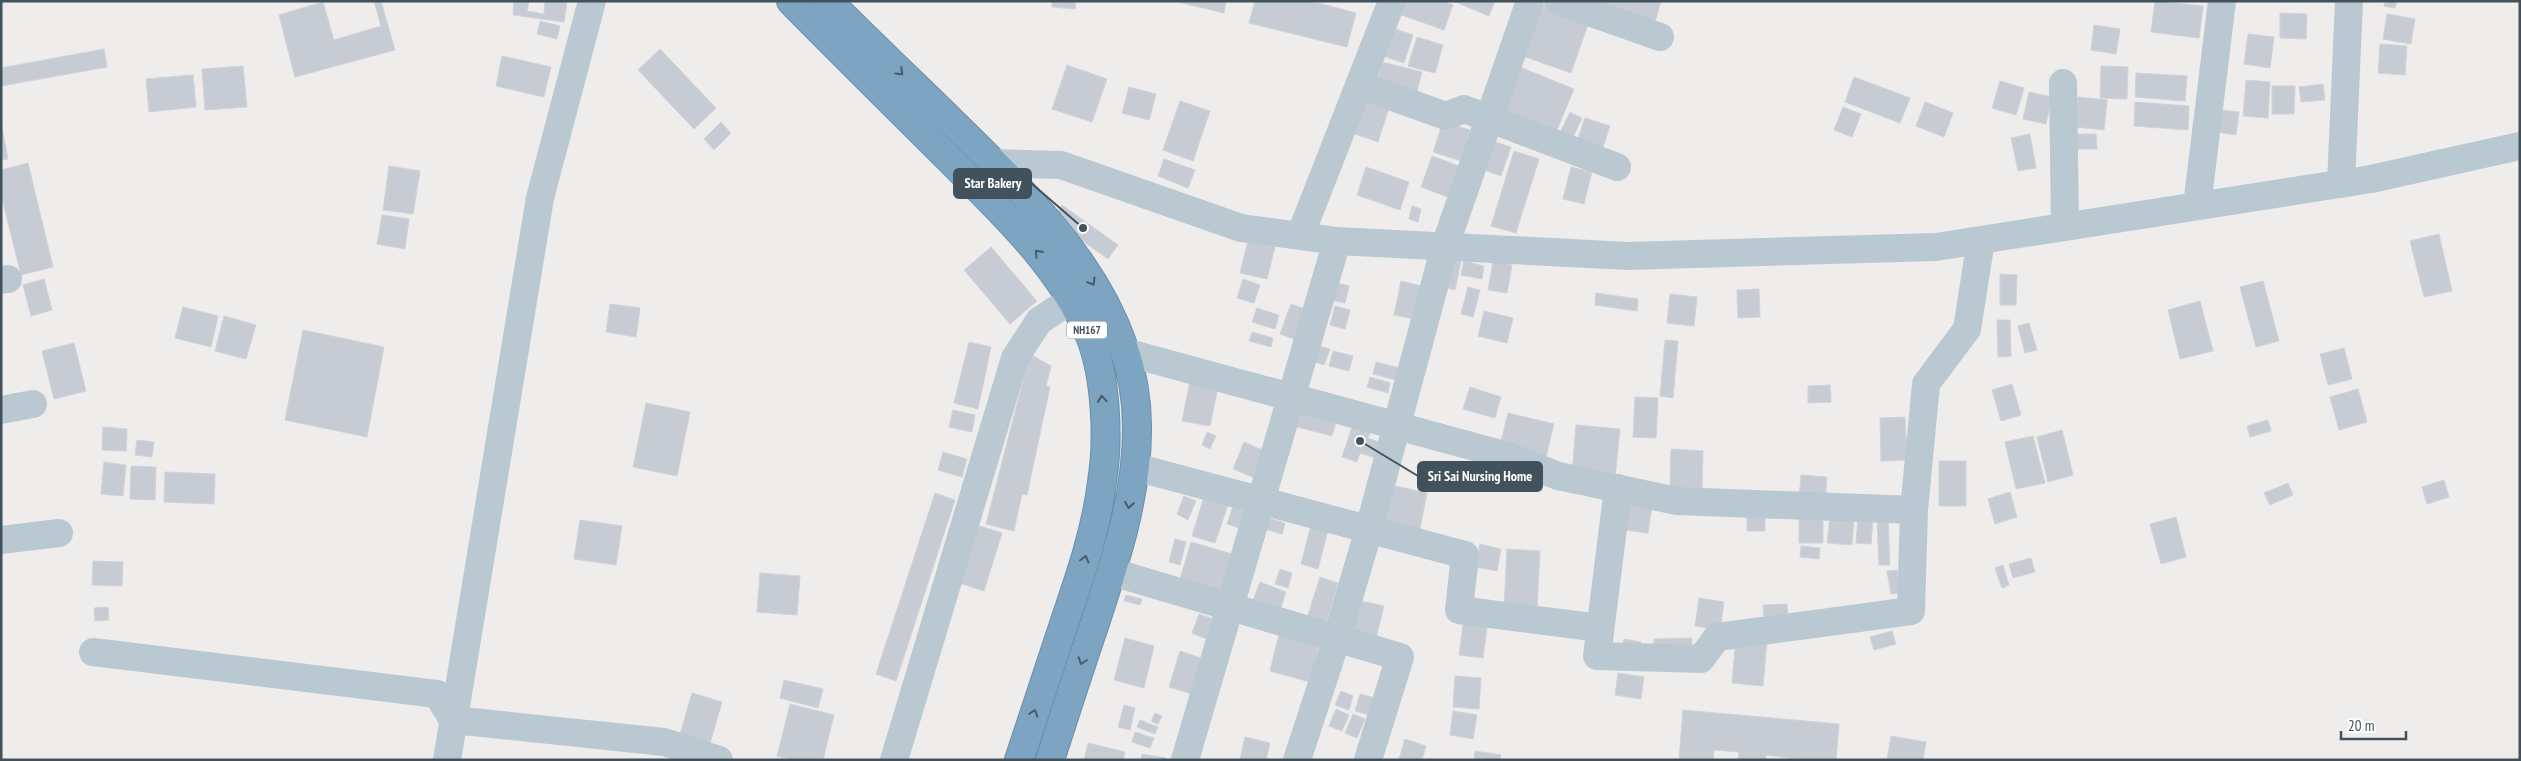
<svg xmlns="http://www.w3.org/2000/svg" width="2521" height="761" font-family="'PT Sans Narrow',sans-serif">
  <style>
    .building { fill: #c7cbd3; stroke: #cfd3d9 }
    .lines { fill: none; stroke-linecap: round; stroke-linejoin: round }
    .highway-casing { stroke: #6890ae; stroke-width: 30 }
    .minor { stroke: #bac9d1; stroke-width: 28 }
    .highway { stroke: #7da5c2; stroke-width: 28 }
    .oneway { stroke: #485a66 }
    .labels { text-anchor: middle; stroke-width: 4; stroke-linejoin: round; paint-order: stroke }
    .shield { fill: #fff; stroke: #7b868d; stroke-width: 1 }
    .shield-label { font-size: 11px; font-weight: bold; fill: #42525c }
    .leader { fill: none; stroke: #42525c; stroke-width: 2 }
    .callout-dot { fill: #42525c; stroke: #fff; stroke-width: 2 }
    .callout { fill: #42525c; stroke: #42525c; stroke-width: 2 }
    .callout-label { font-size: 14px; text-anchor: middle; font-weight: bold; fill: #fff }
  </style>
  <rect width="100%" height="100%" fill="#efecec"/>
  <path class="building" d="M374 1H381L395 50 295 77 279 15 323 2 334 40 381 26Z
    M514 1H529L527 11 544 14 545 1H567L564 22 513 15Z
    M1052 1H1076L1075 9 1052 7Z
    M1174 1H1226L1224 13Z
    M1255 1H1311L1356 13 1347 47 1249 23Z
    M1400 1H1443L1453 5 1444 30 1396 13Z
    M1453 1H1495L1489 16Z
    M1598 1H1661L1654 26Z
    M2155 1 2203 6 2199 38 2151 32Z
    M2385 1H2397L2395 8 2384 6Z
    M1534 2 1589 22 1571 73 1517 54Z
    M2280 13 2307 14 2306 39 2280 38Z
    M2387 14 2415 19 2411 44 2383 39Z
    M540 21 560 26 557 39 537 34Z
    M2094 25 2120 29 2116 54 2091 50Z
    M1387 26 1413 35 1404 63 1378 54Z
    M2248 34 2274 37 2270 68 2244 64Z
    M1417 37 1443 45 1435 73 1408 66Z
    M2380 44 2407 46 2405 75 2378 73Z
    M104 49 107 67 1 86V68Z
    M660 49 716 108 694 129 638 70Z
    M502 56 551 67 544 97 496 86Z
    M1382 62 1422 72 1416 96 1376 86Z
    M1067 65 1107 79 1092 122 1052 109Z
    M243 66 247 107 205 110 202 69Z
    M2101 66 2128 67 2127 99 2100 98Z
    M1520 67 1574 89 1554 137 1501 115Z
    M2136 73 2187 76 2185 101 2135 97Z
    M193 75 196 107 149 112 146 79Z
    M1854 77 1910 98 1900 123 1845 102Z
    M2246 80 2270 82 2268 118 2243 116Z
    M2000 81 2024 88 2016 115 1992 108Z
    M2323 84 2325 100 2301 102 2299 87Z
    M2272 86H2295L2294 114H2272Z
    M1129 87 1156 94 1149 120 1122 113Z
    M2029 92 2052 97 2046 124 2023 119Z
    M1365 96 1390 105 1378 142 1352 133Z
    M2078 97 2107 100 2104 130 2075 127Z
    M1180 101 1210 111 1193 161 1163 150Z
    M1925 102 1953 113 1944 137 1916 126Z
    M2135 102 2189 106 2188 130 2134 126Z
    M1843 107 1861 114 1852 137 1834 130Z
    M2213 109 2239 112 2236 135 2210 131Z
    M1570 112 1582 118 1571 141 1559 135Z
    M1585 118 1610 126 1602 150 1577 142Z
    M1 122 8 159 1 160Z
    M721 122 731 133 714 150 704 139Z
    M1443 122 1470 130 1461 161 1433 152Z
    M2030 134 2036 168 2018 171 2011 138Z
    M2068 134H2096L2097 149H2068Z
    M1486 139 1511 147 1501 176 1476 167Z
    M1514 151 1539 159 1516 233 1491 226Z
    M1432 156 1459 166 1448 197 1421 187Z
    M1164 159 1195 170 1188 188 1158 176Z
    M28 163 53 267 21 275 1 194V170Z
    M389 166 420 171 413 214 383 210Z
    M1366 167 1409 182 1400 210 1357 195Z
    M1571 167 1592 172 1584 204 1563 199Z
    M1062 205 1118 245 1108 259 1052 219Z
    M1412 206 1421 209 1418 222 1409 219Z
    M382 215 409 219 405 249 377 244Z
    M2439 234 2452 291 2424 297 2410 241Z
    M1248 241 1275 247 1267 279 1240 273Z
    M991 247 1037 301 1010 324 964 270Z
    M1446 257 1461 261 1455 290 1439 286Z
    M1464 261 1484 266 1482 279 1461 275Z
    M1493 261 1512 265 1507 293 1488 290Z
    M2000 274 2017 275 2016 305H2000Z
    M44 279 52 310 31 316 23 285Z
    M1243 279 1260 285 1254 303 1237 298Z
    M1330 281 1349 286 1345 303 1326 299Z
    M1401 281 1421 286 1414 319 1394 315Z
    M2263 281 2279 341 2256 347 2240 287Z
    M1468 287 1480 290 1473 317 1461 314Z
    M1759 289 1760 317 1738 318 1737 290Z
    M1596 293 1638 299 1637 311 1595 305Z
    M1670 294 1697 297 1694 326 1667 323Z
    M2200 301 2213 351 2180 359 2168 310Z
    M610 304 640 308 636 337 606 332Z
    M1291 304 1305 309 1294 339 1280 334Z
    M1335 306 1350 310 1345 329 1330 325Z
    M183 307 218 316 211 347 175 338Z
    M1257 308 1279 315 1275 329 1252 322Z
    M1484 311 1513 318 1507 343 1478 336Z
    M224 316 256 325 246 359 215 351Z
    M1997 320H2010L2011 356 1998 357Z
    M2029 323 2037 350 2025 353 2018 326Z
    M303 330 384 347 367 437 285 420Z
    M1252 332 1273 338 1271 347 1249 341Z
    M1665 340 1678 341 1673 398 1660 396Z
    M969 342 991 347 978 409 954 403Z
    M74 343 86 391 54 399 42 351Z
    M1317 345 1330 349 1324 365 1312 361Z
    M2344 348 2352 379 2328 385 2320 354Z
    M1333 351 1353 356 1349 371 1329 366Z
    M1030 354 1051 366 1046 386 1050 387 1027 495 1022 494 1014 531 986 524Z
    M1376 362 1400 368 1396 380 1373 374Z
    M1370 377 1390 383 1388 393 1367 387Z
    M1190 381 1218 387 1210 426 1182 421Z
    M2012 384 2021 415 2001 421 1992 390Z
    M1830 385 1831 402 1808 403V386Z
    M1470 387 1501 397 1495 418 1463 409Z
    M2358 389 2367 422 2339 430 2330 397Z
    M1635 397 1658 398 1656 438 1633 437Z
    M646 403 690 412 677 476 633 467Z
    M1295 407 1337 419 1332 436 1290 425Z
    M953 410 975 415 972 432 949 427Z
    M1508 413 1554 424 1546 457 1500 446Z
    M1356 415 1374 422 1368 438 1384 444 1378 459 1360 453 1357 462 1342 457Z
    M1905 417 1907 460 1881 461 1880 418Z
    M2268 420 2271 431 2250 437 2247 426Z
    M1576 425 1620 429 1615 478 1572 474Z
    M103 427 127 429 126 451 102 450Z
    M2062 430 2073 475 2048 482 2037 437Z
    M1207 432 1216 436 1210 449 1202 445Z
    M2033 436 2045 483 2016 489 2005 442Z
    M137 440 154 442 152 457 135 455Z
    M1244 442 1265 451 1255 478 1233 469Z
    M1671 449 1703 451 1702 489 1670 488Z
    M943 452 967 459 962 477 938 470Z
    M1939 461H1966V506H1939Z
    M104 462 126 465 123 496 101 494Z
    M131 466 156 467 155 500 130 499Z
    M165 472 215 474 214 504 164 502Z
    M1801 475 1827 477 1825 503 1799 501Z
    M2444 480 2449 497 2427 504 2422 487Z
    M2288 483 2293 495 2270 505 2264 493Z
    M1387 484 1427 493 1419 534 1378 525Z
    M2010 492 2017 517 1995 524 1988 499Z
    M935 493 955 500 896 681 876 674Z
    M1184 496 1196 501 1188 520 1177 514Z
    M1204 497 1228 505 1215 543 1192 536Z
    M1621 501 1652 506 1648 533 1617 529Z
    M1233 506 1245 510 1239 528 1227 524Z
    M1747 512H1765V531H1747Z
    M1830 516 1854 518 1852 545 1827 543Z
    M1799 517H1823V543H1799Z
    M2176 517 2186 557 2161 564 2150 524Z
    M1269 518 1285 523 1282 534 1265 529Z
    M1858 518 1873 519 1871 544 1856 543Z
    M1877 519H1888L1890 565H1879Z
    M580 520 622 526 616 565 574 559Z
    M977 525 1002 533 984 591 959 583Z
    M1311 525 1328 530 1318 569 1301 564Z
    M1175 539 1186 542 1180 565 1169 562Z
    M1191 542 1232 554 1221 594 1179 582Z
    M1480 544 1501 549 1497 571 1476 567Z
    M1801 546 1820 548 1819 559 1800 557Z
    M1507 549 1540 551 1537 609 1504 607Z
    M2031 558 2035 572 2013 578 2009 564Z
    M93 561 123 562 122 586 92 585Z
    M2003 565 2009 585 2002 588 1995 568Z
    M1280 569 1292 573 1288 588 1275 584Z
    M1897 570 1901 593 1891 594 1887 571Z
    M760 573 800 576 797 615 757 612Z
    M1320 577 1338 583 1326 624 1307 618Z
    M1260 582 1286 592 1280 610 1253 600Z
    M1126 595 1142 599 1140 605 1124 601Z
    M1699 598 1724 602 1720 630 1695 626Z
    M1356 600 1384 606 1376 638 1348 631Z
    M1787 604 1788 618H1764L1763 605Z
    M108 607 109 620 95 621 94 608Z
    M1199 614 1216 620 1209 640 1192 633Z
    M1464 617 1488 620 1483 658 1459 655Z
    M1280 630 1320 641 1310 682 1270 671Z
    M1892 631 1896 644 1874 650 1870 637Z
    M1736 637 1767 640 1763 686 1732 683Z
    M1125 638 1154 646 1144 688 1114 680Z
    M1692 638V651L1654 652V639Z
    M1624 639 1641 642 1639 654 1622 651Z
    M1180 651 1204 659 1192 694 1169 687Z
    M1618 673 1644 677 1641 699 1615 695Z
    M1455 676 1481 678 1479 709 1453 707Z
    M784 680 823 689 818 708 780 698Z
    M1341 691 1353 696 1349 710 1335 705Z
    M692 693 722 702 709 747 679 738Z
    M1360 694 1375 698 1370 715 1355 711Z
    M790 704 834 715 823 760H794L777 756Z
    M1124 705 1135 708 1130 730 1118 727Z
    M1336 709 1349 715 1342 731 1329 726Z
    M1683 710 1839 724 1836 760H1804L1766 755V760H1738L1739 752 1714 750 1713 760H1679Z
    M1453 711 1477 715 1473 739 1450 735Z
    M1155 713 1162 716 1158 724 1151 721Z
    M1353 714 1365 719 1357 738 1345 733Z
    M1140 720 1158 727 1155 734 1137 727Z
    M1135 732 1154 738 1150 748 1132 742Z
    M1891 736 1926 742 1923 760H1887Z
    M1245 737 1270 743 1266 760H1240Z
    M1405 739 1426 746 1422 760 1399 759Z
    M1088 743 1125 752 1123 760H1084Z
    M1475 751 1501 755 1500 760H1474Z
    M1142 754 1166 758V760H1141Z"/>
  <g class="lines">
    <g class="highway-casing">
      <path id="highway" d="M791 1C842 53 894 104 946 156 999 209 1060 265 1090 336 1106 376 1109 439 1102 482 1096 531 1080 577 1064 624 1049 669 1034 715 1019 760
        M828 1C868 41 909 80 949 119 1035 203 1139 300 1137 430 1137 495 1116 559 1096 620 1080 667 1065 713 1050 760"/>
    </g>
    <path class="minor" d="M1558 1 1660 37
      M2063 83 2065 227
      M1359 85 1446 116 1464 109 1617 167
      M994 163 1061 165 1241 228 1337 241 1628 256 1936 247 2371 179 2520 146
      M2341 184 2349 1
      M2197 206 2222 1
      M1300 236 1392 1
      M1 280 8 279
      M1125 352 1508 456 1558 476 1677 501 1914 510
      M1 410 33 404
      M1135 467 1465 555 1459 610 1600 628
      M1618 488 1597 656 1701 659 1717 637 1911 611 1914 510 1926 384 1967 329 1981 240
      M1 540 59 533
      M1112 572 1400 657 1368 760
      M93 652 437 694 453 720 664 742 719 760
      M447 760 540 198 592 1
      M894 760 1015 358 1039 321 1072 299
      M1185 760 1337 241
      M1297 760 1337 638 1369 529 1445 246 1530 1"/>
    <use href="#highway" class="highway"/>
  </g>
  <defs><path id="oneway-chevron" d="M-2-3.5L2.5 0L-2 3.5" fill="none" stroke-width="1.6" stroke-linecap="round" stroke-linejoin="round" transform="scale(1.25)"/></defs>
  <g class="oneway">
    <use href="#oneway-chevron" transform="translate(900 72) rotate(44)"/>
    <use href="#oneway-chevron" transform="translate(1038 253) rotate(-132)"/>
    <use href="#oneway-chevron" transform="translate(1092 282) rotate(59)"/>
    <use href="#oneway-chevron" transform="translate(1102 399) rotate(-95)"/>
    <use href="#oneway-chevron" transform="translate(1129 505) rotate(99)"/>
    <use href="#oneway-chevron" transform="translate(1085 559) rotate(-75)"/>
    <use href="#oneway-chevron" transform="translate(1082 661) rotate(108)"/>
    <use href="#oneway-chevron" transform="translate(1034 713) rotate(-72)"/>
  </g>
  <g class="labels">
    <rect class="shield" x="1067" y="321.5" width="40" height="17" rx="4"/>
    <g class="shield-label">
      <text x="1087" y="334">NH167</text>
    </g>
  </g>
  <path class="leader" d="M1083 228L1031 183M1360 441L1418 476"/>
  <g class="callout-dot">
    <circle cx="1083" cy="228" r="5"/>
    <circle cx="1360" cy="441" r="5"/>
  </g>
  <g class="callout">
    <rect x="954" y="169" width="77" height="29" rx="5"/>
    <rect x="1418" y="462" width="124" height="29" rx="5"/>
  </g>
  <g class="callout-label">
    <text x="993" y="188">Star Bakery</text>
    <text x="1480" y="481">Sri Sai Nursing Home</text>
  </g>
  <rect width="2521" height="761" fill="none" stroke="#42525c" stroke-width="5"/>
  <path d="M2341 731v8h65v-8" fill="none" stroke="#42525c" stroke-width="2.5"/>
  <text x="2348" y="731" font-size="15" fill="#42525c" stroke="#ffffff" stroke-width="4" paint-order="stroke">20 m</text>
</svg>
